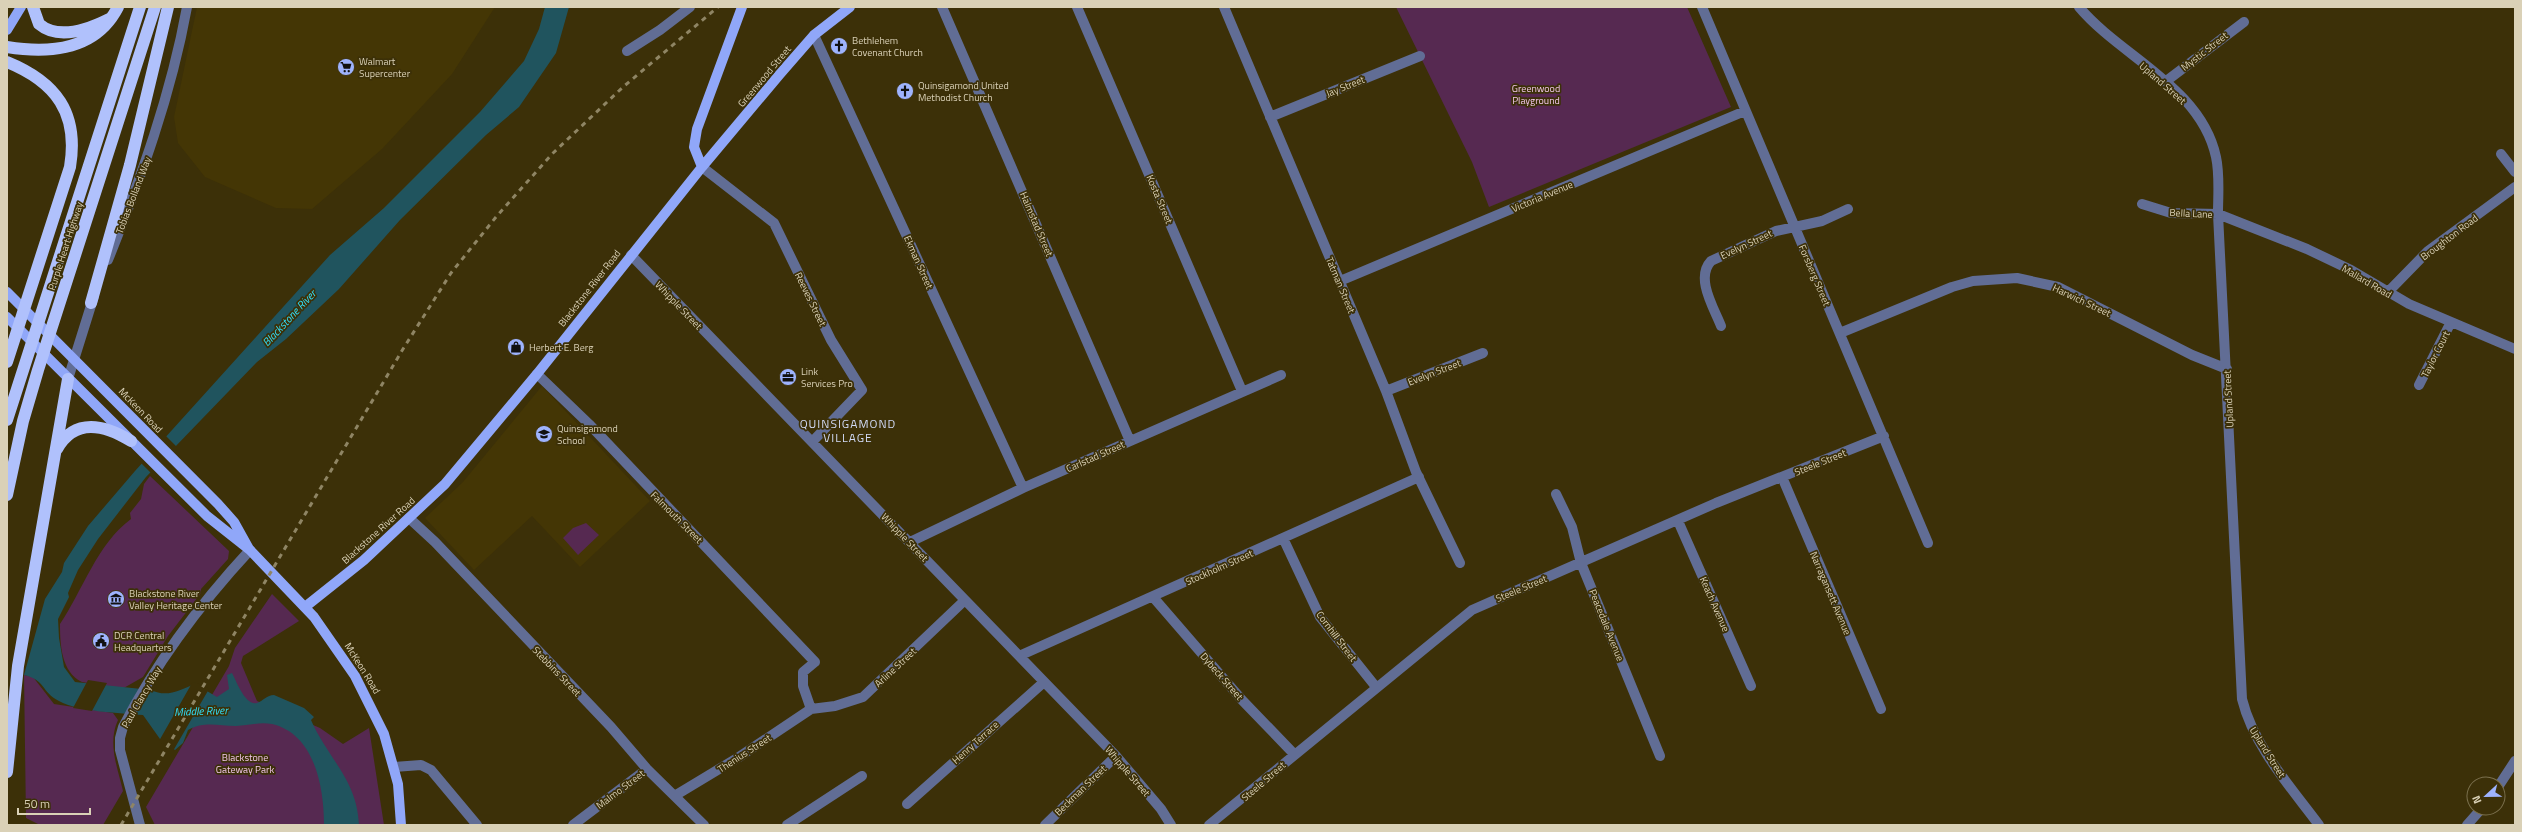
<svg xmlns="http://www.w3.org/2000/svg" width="2522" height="832" font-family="'Titillium Web',sans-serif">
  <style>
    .built { fill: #443605 }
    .green { fill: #562951 }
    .water { fill: #20545e }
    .pier { fill: #3c3008 }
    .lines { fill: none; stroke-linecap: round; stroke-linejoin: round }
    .minor { stroke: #616d95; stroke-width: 10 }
    .major { stroke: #90a7f9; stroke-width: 10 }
    .highway { stroke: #b0c1fc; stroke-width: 12 }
    .rail { stroke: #8f8564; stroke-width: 3; stroke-dasharray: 5 5; stroke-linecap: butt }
    .labels { text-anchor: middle; stroke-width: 3.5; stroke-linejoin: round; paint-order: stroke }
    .poi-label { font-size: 10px; fill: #dad1b7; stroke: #3c3008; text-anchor: start }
    .street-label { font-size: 10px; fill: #dad1b7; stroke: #3c3008 }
    .park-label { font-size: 10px; fill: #f3c7ec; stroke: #3c3008 }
    .water-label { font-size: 11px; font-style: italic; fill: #30e1fd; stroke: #3c3008 }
    .quarter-label { font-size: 12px; letter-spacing: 1px; fill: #d1daf6; stroke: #3c3008 }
  </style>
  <rect width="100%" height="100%" fill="#3c3008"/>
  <path class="built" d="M197 7H495L452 74 382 149 312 209 276 208 205 177 178 143 174 117Z
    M542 386 650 501 580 567 532 516 474 570 425 518 463 482Z"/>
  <path class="green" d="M1396 7H1687L1731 107 1489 207 1472 162Z
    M150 476 229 551 228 559 201 589V593L168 636 143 677 122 689 82 682C61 672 60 644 60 624 83 590 97 544 131 519L130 513 141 499 144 484Z
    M586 523 599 535 578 555 563 538 573 528Z
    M272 594 299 621 243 656 241 663 257 701 320 728 343 744 369 728 384 825H155L146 807 229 666 235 648Z
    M24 675 33 677 54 704 113 713 118 720C107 743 118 769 123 791L103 825H40L26 818Z"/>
  <path class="water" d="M545 7H569L556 53 519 107 486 135 400 220 339 289 286 339 257 362 146 477 98 539 78 570 68 593 69 597 58 619 59 638 64 667 75 682 151 690C167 698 180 690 195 684L217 697 229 689 227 675 232 673C236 680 245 706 257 703 263 701 267 695 274 695L304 708 314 717 311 720C328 759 357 779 359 825H324C324 788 315 734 272 724 260 722 248 725 236 726 218 726 205 721 188 730L183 743 175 750 160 739 143 715C120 713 79 712 59 701 41 692 46 680 24 675L45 599 62 572 64 563 88 526 135 471 330 255 384 208 480 112 524 61 539 29Z"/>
  <path class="pier" d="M165 435 177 447 152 474 140 462Z
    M88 680 107 683 92 711 73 708Z
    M196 682 209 689 173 751 159 741 192 683Z"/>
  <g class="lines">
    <path class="minor" d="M942 7 1130 441
      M1077 7 1242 391
      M1224 7 1386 391 1416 472 1460 563
      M1702 7 1928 543
      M2079 7C2121 57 2201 87 2216 157 2220 175 2218 195 2218 214L2242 699C2254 747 2290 786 2319 825
      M814 35 1023 488
      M627 51 660 30 690 7
      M2165 82 2244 22
      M1270 117 1420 56
      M2501 154 2515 172
      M702 167 774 223 831 340 862 390 812 442
      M2142 204 2171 213 2218 214 2307 249 2351 270 2409 304 2515 349
      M631 255 1116 756 1161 809 1171 825
      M108 260C141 178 171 95 187 7
      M1340 281 1745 111
      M2388 292 2428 251 2515 187
      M1721 326C1714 308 1695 278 1711 261L1776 231 1822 221 1848 209
      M1840 333 1952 287 1973 281 2017 278 2058 287 2192 355 2227 369
      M537 374 589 424 815 662 803 672V686L811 709
      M68 379 94 296
      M2419 385 2451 322
      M1386 391 1483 353
      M1782 477 1881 709
      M1556 494 1572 527 1581 563 1660 756
      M409 518 435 542 611 727 647 769 704 825
      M1678 521 1751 686
      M1283 538 1320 617 1376 687
      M910 542 1023 488 1281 375
      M1153 597 1242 700 1294 754
      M1019 656 1419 477
      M394 767 421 765 431 770 477 825
      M2498 787 2515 761
      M676 795 739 757 811 709 835 706 863 697 965 600
      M907 804 1044 682
      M140 825 120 750V738L123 727C157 661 200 604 250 550
      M573 825 647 769
      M787 825 862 776
      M1045 825 1116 756
      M1209 825 1472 610 1716 503 1884 436
      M2467 825 2482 808"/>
    <path class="major" d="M7 30 21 7
      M702 167 694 147 697 129 742 7
      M7 292 218 504 234 522 249 549
      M7 317 207 516 250 550 314 617 355 676 384 734 398 784 401 825
      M305 607 364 560 445 484 537 374 702 167 780 74 814 35 850 7"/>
    <path class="highway" d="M33 7 39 24C59 41 89 29 109 19
      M7 47C51 54 96 50 118 7
      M7 62C56 82 79 113 70 167L7 362
      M91 303 130 165 168 7
      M7 420 140 7
      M57 449C75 417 105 425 131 441
      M7 495 23 421 38 370 155 7
      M7 772 18 666 68 379"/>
    <path class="rail" d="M121 825 403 349 451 273 496 217 552 154 623 87 718 7"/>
  </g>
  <defs>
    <g id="church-disc" transform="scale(0.9)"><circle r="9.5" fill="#9eb3fd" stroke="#3c3008"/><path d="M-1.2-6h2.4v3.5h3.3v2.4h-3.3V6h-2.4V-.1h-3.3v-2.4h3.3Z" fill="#111"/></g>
    <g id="supermarket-disc" transform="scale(0.9)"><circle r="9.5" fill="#9eb3fd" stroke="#3c3008"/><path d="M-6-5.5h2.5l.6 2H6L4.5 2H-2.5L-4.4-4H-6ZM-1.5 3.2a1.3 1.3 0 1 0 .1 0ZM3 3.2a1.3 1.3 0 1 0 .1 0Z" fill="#111"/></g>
    <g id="shop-disc" transform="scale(0.9)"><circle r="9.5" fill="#9eb3fd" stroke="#3c3008"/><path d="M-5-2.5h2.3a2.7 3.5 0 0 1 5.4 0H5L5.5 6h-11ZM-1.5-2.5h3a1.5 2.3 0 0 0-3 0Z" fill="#111"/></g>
    <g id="office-disc" transform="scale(0.9)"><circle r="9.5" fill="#9eb3fd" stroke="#3c3008"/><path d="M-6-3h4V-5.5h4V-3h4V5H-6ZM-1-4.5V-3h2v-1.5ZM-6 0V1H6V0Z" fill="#111"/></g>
    <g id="school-disc" transform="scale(0.9)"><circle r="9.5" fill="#9eb3fd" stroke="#3c3008"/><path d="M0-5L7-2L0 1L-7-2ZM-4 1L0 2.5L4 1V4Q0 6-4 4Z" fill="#111"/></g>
    <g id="museum-disc" transform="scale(0.9)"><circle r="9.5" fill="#9eb3fd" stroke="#3c3008"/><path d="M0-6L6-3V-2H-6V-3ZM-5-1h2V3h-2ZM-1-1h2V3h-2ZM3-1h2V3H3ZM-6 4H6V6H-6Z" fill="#111"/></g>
    <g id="civic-disc" transform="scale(0.9)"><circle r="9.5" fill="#9eb3fd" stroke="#3c3008"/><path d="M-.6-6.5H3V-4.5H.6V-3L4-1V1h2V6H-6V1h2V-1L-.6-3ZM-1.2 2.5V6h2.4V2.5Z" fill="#111"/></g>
  </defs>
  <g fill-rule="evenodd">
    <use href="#church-disc" x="839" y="46"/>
    <use href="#supermarket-disc" x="346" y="67"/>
    <use href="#church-disc" x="905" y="91"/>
    <use href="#shop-disc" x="516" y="347"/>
    <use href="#office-disc" x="788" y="377"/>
    <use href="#school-disc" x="544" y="434"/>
    <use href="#museum-disc" x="116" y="599"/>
    <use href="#civic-disc" x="101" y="641"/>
  </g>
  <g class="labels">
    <g class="poi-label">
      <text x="852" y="44">Bethlehem<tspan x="852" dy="12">Covenant Church</tspan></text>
      <text x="359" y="65">Walmart<tspan x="359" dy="12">Supercenter</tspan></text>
      <text x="918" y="89">Quinsigamond United<tspan x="918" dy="12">Methodist Church</tspan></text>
      <text x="529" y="351">Herbert E. Berg</text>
      <text x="801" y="375">Link<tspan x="801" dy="12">Services Pro</tspan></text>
      <text x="557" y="432">Quinsigamond<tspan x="557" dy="12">School</tspan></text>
      <text x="129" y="597">Blackstone River<tspan x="129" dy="12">Valley Heritage Center</tspan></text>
      <text x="114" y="639">DCR Central<tspan x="114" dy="12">Headquarters</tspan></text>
    </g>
    <g class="street-label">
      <text transform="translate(2204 51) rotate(-38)" y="4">Mystic Street</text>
      <text transform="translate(764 76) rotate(-50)" y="4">Greenwood Street</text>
      <text transform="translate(2163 83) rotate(41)" y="4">Upland Street</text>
      <text transform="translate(1345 86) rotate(-22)" y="4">Jay Street</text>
      <text transform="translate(133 195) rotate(-69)" y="4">Tobias Bolland Way</text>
      <text transform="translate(1542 196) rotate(-23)" y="4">Victoria Avenue</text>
      <text transform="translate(1160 199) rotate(67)" y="4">Kosta Street</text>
      <text transform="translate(2191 213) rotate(3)" y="4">Bella Lane</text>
      <text transform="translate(1037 224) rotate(67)" y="4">Halmstad Street</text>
      <text transform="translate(2449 237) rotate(-37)" y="4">Broughton Road</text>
      <text transform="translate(1746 244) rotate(-25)" y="4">Evelyn Street</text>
      <text transform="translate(65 246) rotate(-72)" y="4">Purple Heart Highway</text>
      <text transform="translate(919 262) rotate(66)" y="4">Ekman Street</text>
      <text transform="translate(1815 275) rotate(67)" y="4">Forsberg Street</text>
      <text transform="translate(2367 281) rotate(30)" y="4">Mallard Road</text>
      <text transform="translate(1341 285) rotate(67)" y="4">Tatman Street</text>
      <text transform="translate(589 288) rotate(-52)" y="4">Blackstone River Road</text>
      <text transform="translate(811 299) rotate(64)" y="4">Reeves Street</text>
      <text transform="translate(2082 300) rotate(25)" y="4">Harwich Street</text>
      <text transform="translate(679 305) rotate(46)" y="4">Whipple Street</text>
      <text transform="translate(2435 354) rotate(-63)" y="4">Taylor Court</text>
      <text transform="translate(1434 372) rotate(-21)" y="4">Evelyn Street</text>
      <text transform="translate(2228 399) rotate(-93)" y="4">Upland Street</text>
      <text transform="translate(141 410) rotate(46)" y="4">McKeon Road</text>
      <text transform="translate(1095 456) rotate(-24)" y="4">Carlstad Street</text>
      <text transform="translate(1820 462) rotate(-22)" y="4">Steele Street</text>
      <text transform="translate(677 517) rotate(45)" y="4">Falmouth Street</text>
      <text transform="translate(378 530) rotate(-42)" y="4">Blackstone River Road</text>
      <text transform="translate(905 537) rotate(46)" y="4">Whipple Street</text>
      <text transform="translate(1219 567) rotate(-24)" y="4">Stockholm Street</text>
      <text transform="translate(1521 588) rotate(-23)" y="4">Steele Street</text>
      <text transform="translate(1831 593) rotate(67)" y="4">Narragansett Avenue</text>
      <text transform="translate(1715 604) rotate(66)" y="4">Keach Avenue</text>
      <text transform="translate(1607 625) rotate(68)" y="4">Peacedale Avenue</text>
      <text transform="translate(1337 636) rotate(53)" y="4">Cornhill Street</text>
      <text transform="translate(895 667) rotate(-43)" y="4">Arline Street</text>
      <text transform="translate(363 668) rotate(58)" y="4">McKeon Road</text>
      <text transform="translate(557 671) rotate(46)" y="4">Stebbins Street</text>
      <text transform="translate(1222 676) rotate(49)" y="4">Dybeck Street</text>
      <text transform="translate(141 697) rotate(-60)" y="4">Paul Clancy Way</text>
      <text transform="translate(975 742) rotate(-42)" y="4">Henry Terrace</text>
      <text transform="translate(2268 752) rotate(58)" y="4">Upland Street</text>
      <text transform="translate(744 753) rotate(-33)" y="4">Thenius Street</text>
      <text transform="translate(1128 771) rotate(49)" y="4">Whipple Street</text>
      <text transform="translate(1263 781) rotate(-41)" y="4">Steele Street</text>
      <text transform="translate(620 789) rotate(-37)" y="4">Malmo Street</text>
      <text transform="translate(1080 790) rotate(-44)" y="4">Beckman Street</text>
    </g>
    <g class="park-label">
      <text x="1536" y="92">Greenwood<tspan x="1536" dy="12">Playground</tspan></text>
      <text x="245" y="761">Blackstone<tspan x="245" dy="12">Gateway Park</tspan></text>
    </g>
    <g class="water-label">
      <text transform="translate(289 318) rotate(-47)" y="4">Blackstone River</text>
      <text transform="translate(201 711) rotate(-2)" y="4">Middle River</text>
    </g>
    <g class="quarter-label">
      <text x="848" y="428">QUINSIGAMOND<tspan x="848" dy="14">VILLAGE</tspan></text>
    </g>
  </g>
  <rect width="2522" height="832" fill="none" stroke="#dad1b7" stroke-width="16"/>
  <g transform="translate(2486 796) rotate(248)"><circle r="19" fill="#3c3008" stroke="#7b704e"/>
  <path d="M0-3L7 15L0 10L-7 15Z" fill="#9eb3fd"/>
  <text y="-6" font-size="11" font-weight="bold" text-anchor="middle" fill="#dad1b7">N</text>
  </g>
  <path d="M18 808v6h72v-6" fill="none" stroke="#dad1b7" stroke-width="2"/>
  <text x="24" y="808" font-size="12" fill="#dad1b7" stroke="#3c3008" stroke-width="3" paint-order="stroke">50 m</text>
</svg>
